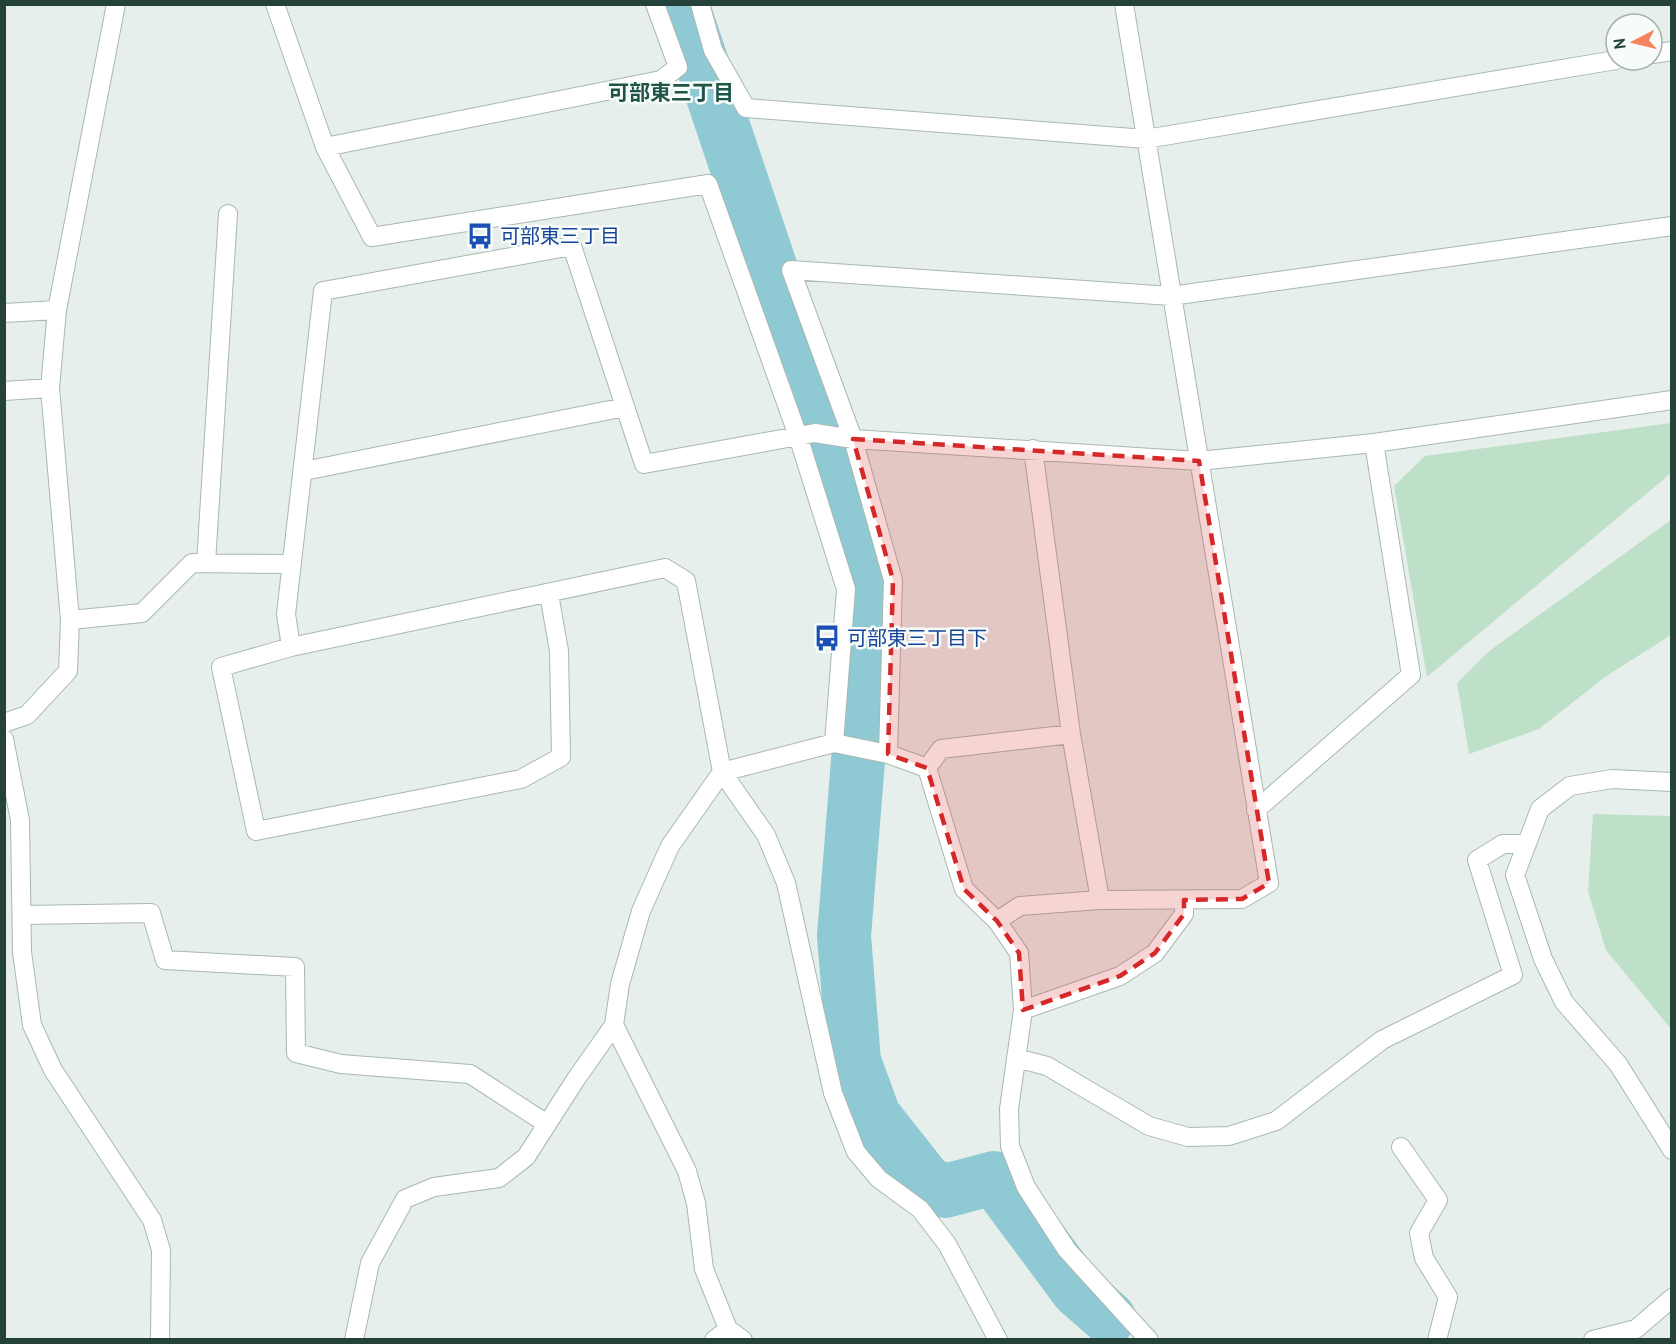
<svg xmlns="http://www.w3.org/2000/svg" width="1676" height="1344" font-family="'PT Sans','Noto Sans JP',sans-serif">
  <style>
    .green { fill: #bfe0c8 }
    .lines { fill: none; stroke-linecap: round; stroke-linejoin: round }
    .river { stroke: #8ec9d4; stroke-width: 54 }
    .minor-casing { stroke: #a8b8b2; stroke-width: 20 }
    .minor { stroke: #fff; stroke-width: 18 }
    .marked { fill: #d62828; fill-opacity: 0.2; stroke: #d62828; stroke-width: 4.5; stroke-dasharray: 12 8; stroke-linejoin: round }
    .labels { text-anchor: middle; stroke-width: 5; stroke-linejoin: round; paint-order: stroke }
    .transit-label { font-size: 20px; fill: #164399; stroke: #f7fbf9; text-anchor: start }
    .neighbourhood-label { font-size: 21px; font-weight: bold; fill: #1f5548; stroke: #f7fbf9 }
  </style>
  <rect width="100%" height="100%" fill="#e6efeb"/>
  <path class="green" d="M1671 423V473L1427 677 1394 486 1425 456Z
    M1671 520V635L1605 677 1539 729 1469 754 1457 683 1488 652Z
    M1593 814 1671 816V1029L1606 950 1588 892Z"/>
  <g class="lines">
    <path class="river" d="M682 4 873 573 844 936 854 1061 874 1116 927 1183 945 1191 994 1178 1078 1291 1109 1318"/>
    <g class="minor-casing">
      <path id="minor" d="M275 4 325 147 372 237 708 184 798 436 846 589 834 743
        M700 4 713 50 746 108 1146 139 1616 60
        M1652 54 1672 51
        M325 147 661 80 678 67 655 4
        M4 313 57 310
        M4 391 50 388
        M1033 449 1071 734 1100 900
        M304 471 625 407
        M206 563 228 214
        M549 594 559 651 561 757 521 779 256 831 221 667 291 647 665 568 686 581 722 772 834 743 888 754 927 768 964 889 997 921 1019 953 1023 1010 1009 1109 1010 1146 1026 1187 1067 1250 1149 1340
        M70 620 142 613 192 563 291 564
        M291 647 286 614 323 291 572 246 644 464 815 433 853 439 1199 461 1374 443 1672 400
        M4 723 27 715 68 671 70 620 50 388 57 310 116 4
        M4 739 20 820 22 952 32 1025 53 1070 152 1220 161 1250 160 1340
        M888 754 893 580 853 439 791 270 1171 296 1672 226
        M927 768 941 749 1071 734
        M1672 782 1612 779 1570 786 1540 809 1515 875 1543 959 1564 1002 1618 1064 1672 1150
        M1256 810 1411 675 1374 443
        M22 915 151 913 165 960 295 967 296 1053 341 1064 470 1074 547 1124
        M997 921 1020 906 1100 900 1242 899 1269 883 1124 4
        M1023 1010 1120 976 1155 953 1184 914V900
        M614 1025 687 1171 696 1203 704 1269 728 1329
        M1016 1058 1047 1066 1149 1126 1188 1137 1229 1136 1276 1121 1382 1040 1513 975 1477 860 1503 844H1527
        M1401 1147 1438 1200 1419 1233 1424 1258 1448 1297 1437 1340
        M354 1340 370 1263 405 1199 434 1187 499 1178 526 1157 576 1079 614 1025 620 984 641 911 670 846 722 772 766 835 786 883 833 1093 856 1152 879 1179 920 1209 947 1244 998 1340
        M714 1340 728 1329 743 1340
        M1593 1340 1636 1329 1672 1298"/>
    </g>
    <use href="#minor" class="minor"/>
  </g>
  <path class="marked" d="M853 439 1199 461 1269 883 1242 899 1184 900V914L1155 953 1120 976 1023 1010 1019 953 997 921 964 889 927 768 888 754 893 580Z"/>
  <defs>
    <g id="bus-bare" transform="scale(2.07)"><path d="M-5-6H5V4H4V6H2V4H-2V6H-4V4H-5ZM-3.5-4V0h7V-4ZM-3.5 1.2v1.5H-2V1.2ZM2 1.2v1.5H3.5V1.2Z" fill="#1a4fb4" stroke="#f7fbf9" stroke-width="2.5" paint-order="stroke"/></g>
  </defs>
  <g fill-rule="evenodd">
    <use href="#bus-bare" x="480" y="236"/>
    <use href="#bus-bare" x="827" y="638"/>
  </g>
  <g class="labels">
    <g class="transit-label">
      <text x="500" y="243">可部東三丁目</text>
      <text x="847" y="645">可部東三丁目下</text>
    </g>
    <g class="neighbourhood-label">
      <text x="671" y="100">可部東三丁目</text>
    </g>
  </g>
  <rect width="1676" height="1344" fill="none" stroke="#24423a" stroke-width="12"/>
  <g transform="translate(1634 42) rotate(263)"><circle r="28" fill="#f7fbf9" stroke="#a3b1ad" stroke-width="1.5"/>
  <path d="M0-4.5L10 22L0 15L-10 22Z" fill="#f4845f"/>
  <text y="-9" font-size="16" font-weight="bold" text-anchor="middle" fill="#24423a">N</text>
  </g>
</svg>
